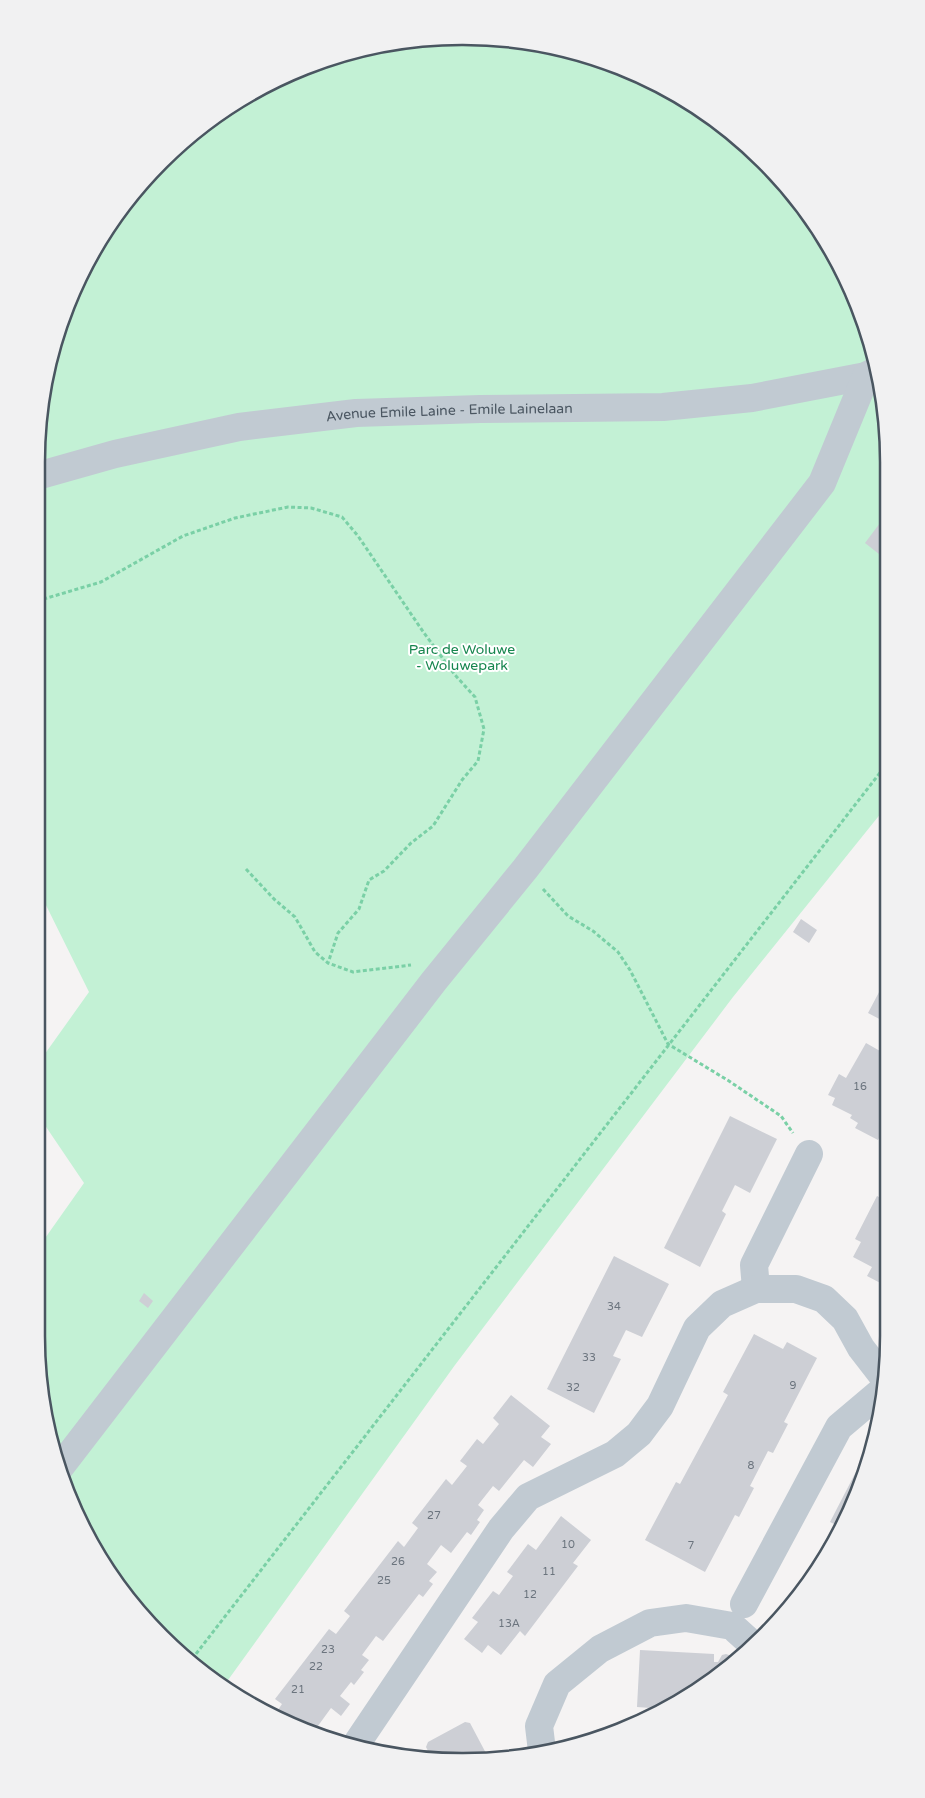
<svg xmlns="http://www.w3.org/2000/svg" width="925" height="1798" font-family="'Varela Round',sans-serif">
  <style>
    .green { fill: #c3f1d5 }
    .building { fill: #cdcfd5 }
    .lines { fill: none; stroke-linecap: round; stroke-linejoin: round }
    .path { stroke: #7ad0a6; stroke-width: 3; stroke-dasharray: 4 2.5; stroke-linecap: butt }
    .minor { stroke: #c1cad2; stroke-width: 28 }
    .labels { text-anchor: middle; stroke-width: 4; stroke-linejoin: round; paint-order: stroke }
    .number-label { font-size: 11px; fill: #6b747e }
    .street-label { font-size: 14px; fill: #4a5661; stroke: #fff }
    .park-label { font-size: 14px; fill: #17864f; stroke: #fff }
    .rim { fill: none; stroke: #4a5661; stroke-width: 2.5 }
  </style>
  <rect width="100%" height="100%" fill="#f5f3f3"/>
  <path class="green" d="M490 37 573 51 651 80 722 125 801 203 856 299 885 407 886 807 733 997 455 1365 223 1687 125 1595 59 1473 36 1335V1251L84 1183 36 1112 37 1065 89 992 37 887V435L51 352 80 274 124 203 181 142 249 94 325 59 407 40Z"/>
  <path class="building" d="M883 519 885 521V556L884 558 865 543Z
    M801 919 817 930 809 943 793 932Z
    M887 977V1023L868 1013Z
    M866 1043 887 1055V1137L881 1134 878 1140 855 1128 858 1123 850 1118 852 1115 832 1105 835 1098 828 1095 839 1074 846 1078Z
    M730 1116 777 1139 750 1193 735 1185 722 1211 726 1214 700 1267 664 1248Z
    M877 1196 887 1201 888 1287 867 1276 872 1267 853 1257 861 1242 855 1239Z
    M614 1256 669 1284 642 1337 626 1330 613 1356 621 1359 594 1413 547 1389Z
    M144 1293 153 1301 148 1308 139 1301Z
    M754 1334 783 1349 787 1342 817 1358 784 1422 788 1424 773 1453 768 1451 750 1486 754 1488 739 1517 735 1515 705 1572 645 1540 676 1482 680 1484 728 1395 723 1392Z
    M511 1395 550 1426 541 1437 551 1444 533 1467 524 1460 499 1491 493 1486 478 1505 484 1510 477 1520 480 1522 471 1535 467 1532 451 1553 441 1545 427 1564 437 1572 429 1581 433 1584 423 1597 419 1594 383 1641 376 1636 362 1655 369 1660 361 1670 364 1672 354 1685 351 1682 340 1696 350 1704 341 1716 331 1708 315 1730 308 1724 303 1730 274 1716 282 1704 275 1699 329 1629 336 1634 350 1616 344 1611 398 1541 404 1547 418 1528 412 1523 446 1479 452 1485 467 1466 460 1461 477 1439 483 1444 499 1424 493 1418Z
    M861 1462 867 1465 845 1524 842 1528 830 1522Z
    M561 1516 591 1540 573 1563 578 1566 525 1636 520 1631 501 1655 488 1645 482 1653 464 1639 478 1622 472 1618 493 1591 499 1595 513 1576 507 1572 528 1544 536 1550Z
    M640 1650 714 1654V1662H718L722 1655 726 1654 735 1657 664 1709 637 1707Z
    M465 1722 470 1723 488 1757 430 1755 426 1747 428 1742Z"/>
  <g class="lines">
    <path class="path" d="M37 601 101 582 183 536 235 518 288 507 311 508 342 517 358 536 424 633 455 675 475 697 484 729 478 761 462 780 433 826 411 843 384 871 369 880 359 909 338 933 328 963
      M246 869 274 899 295 917 315 952 328 963 353 972 411 965
      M543 889 568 916 593 931 618 952 630 970 668 1044 729 1081 781 1116 793 1133
      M192 1659 886 765"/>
    <g class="minor">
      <path id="s1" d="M37 476 115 454 239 427 356 413 480 409 663 407 752 398 866 376"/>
      <path d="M756 1289 754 1265 809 1154"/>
      <path d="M58 1470 434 981 525 869 822 483 866 376 875 371"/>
      <path d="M744 1604 839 1427 884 1389"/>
      <path d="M355 1746 501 1529 528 1497 615 1454 639 1434 660 1406 697 1328 722 1304 756 1289H796L824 1299 845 1319 861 1348 885 1379"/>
      <path d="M542 1751 539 1726 557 1684 600 1649 650 1623 686 1618 732 1626 753 1645"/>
    </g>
  </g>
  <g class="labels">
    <g class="number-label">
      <text x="860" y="1090">16</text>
      <text x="614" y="1310">34</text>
      <text x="589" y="1361">33</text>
      <text x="793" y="1389">9</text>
      <text x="573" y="1391">32</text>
      <text x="751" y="1469">8</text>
      <text x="434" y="1519">27</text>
      <text x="568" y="1548">10</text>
      <text x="691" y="1549">7</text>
      <text x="398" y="1565">26</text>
      <text x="549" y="1575">11</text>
      <text x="384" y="1584">25</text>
      <text x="530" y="1598">12</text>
      <text x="509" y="1627">13A</text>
      <text x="328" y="1653">23</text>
      <text x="316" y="1670">22</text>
      <text x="298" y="1693">21</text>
    </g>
    <g class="street-label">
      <text dy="5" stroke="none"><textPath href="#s1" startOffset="419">Avenue Emile Laine - Emile Lainelaan</textPath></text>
    </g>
    <g class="park-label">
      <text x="462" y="654">Parc de Woluwe<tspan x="462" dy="16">- Woluwepark</tspan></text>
    </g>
  </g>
  <path d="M0 0H925V1798H0ZM462 45H463A417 417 0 0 1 880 462V1336A417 417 0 0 1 463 1753H462A417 417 0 0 1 45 1336V462A417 417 0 0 1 462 45Z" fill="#f1f1f2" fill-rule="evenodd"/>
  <path class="rim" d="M462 45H463A417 417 0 0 1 880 462V1336A417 417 0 0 1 463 1753H462A417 417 0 0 1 45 1336V462A417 417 0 0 1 462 45Z"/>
</svg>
